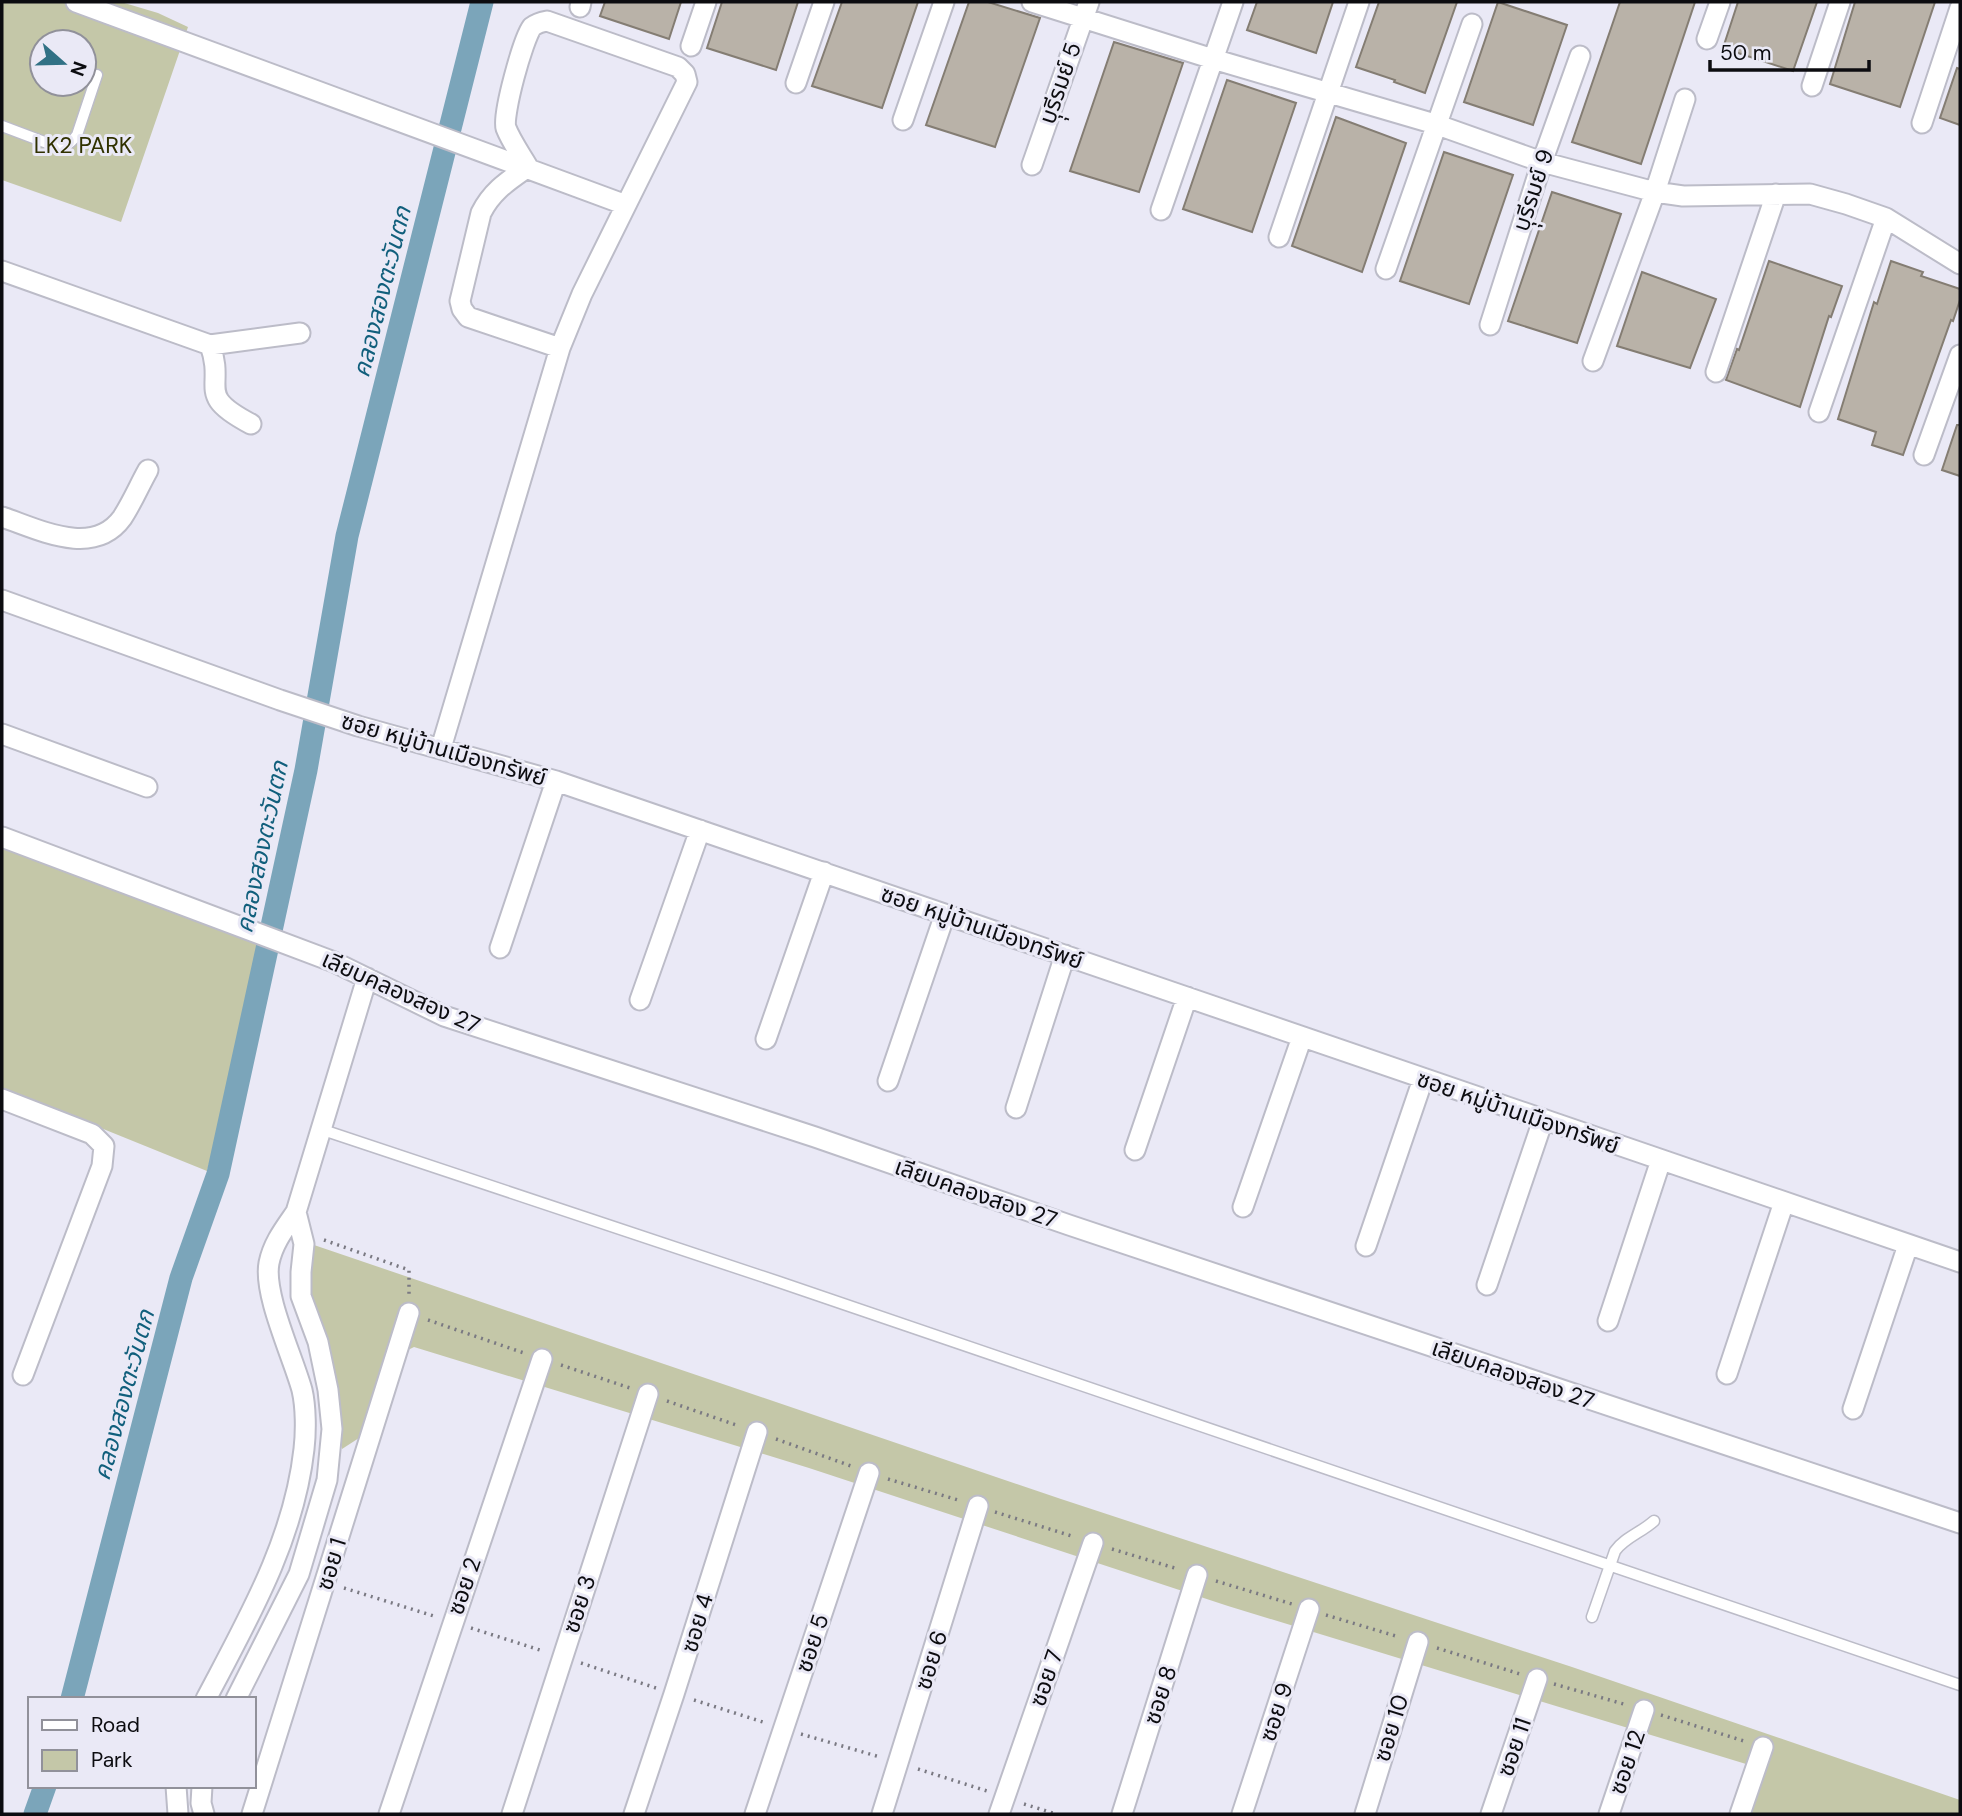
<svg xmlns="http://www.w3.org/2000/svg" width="1962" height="1816" font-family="'DM Sans','Noto Sans Thai',sans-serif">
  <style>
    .green { fill: #c4c7a8; fill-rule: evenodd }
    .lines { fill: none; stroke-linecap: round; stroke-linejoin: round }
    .canal { stroke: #7ba5ba; stroke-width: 23 }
    .building { fill: #b9b2a8; stroke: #847d73; stroke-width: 2 }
    .lane-casing { stroke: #bcbcc8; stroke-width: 13 }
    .street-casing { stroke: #bcbcc8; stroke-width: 23 }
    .path { stroke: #7a7982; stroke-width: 3.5; stroke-dasharray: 2 5; stroke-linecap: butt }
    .lane { stroke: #fff; stroke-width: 10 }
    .street { stroke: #fff; stroke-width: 19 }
    .labels { text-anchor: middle; stroke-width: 6; stroke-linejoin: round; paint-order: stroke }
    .street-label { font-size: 23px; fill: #0c0c10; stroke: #eae9f6 }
    .park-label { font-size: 23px; fill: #303100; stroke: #eae9f6 }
    .water-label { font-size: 24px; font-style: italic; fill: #115f7c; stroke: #eae9f6 }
  </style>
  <rect width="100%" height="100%" fill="#eae9f6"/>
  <path class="green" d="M2 2H121L158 13 188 27 121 222 2 180ZM42 42H84V84H42Z
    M2 843 271 934 207 1171 2 1088Z
    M314 1245 1061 1499 1572 1667 1960 1800V1814H1729L1746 1764 1228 1606 809 1468 414 1347 396 1356 359 1438 342 1449 308 1294Z"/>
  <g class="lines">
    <path class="canal" d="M72 1699 181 1278 218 1174 306 770 347 536 482 2
      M35 1814 45 1786"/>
  </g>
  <path class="building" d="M605 2H681L669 39 600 16Z
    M722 2H798L776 70 707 48Z
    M842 2H918L882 108 812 86Z
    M969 2H988L1040 18 995 147 926 125Z
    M1257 2H1333L1316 53 1247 30Z
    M1379 2H1457L1425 93 1394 82 1395 80 1356 67Z
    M1498 2 1567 25 1533 125 1464 102Z
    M1620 2H1695L1641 164 1572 142Z
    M1738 2H1817L1793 71 1723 48Z
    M1855 2H1935L1900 107 1830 84Z
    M1114 42 1183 63 1139 192 1070 171Z
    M1957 68 1960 69V125L1940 118Z
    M1227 80 1296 103 1252 232 1183 209Z
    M1336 117 1406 143 1362 272 1292 246Z
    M1444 152 1513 175 1469 304 1400 281Z
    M1552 192 1621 214 1577 343 1508 321Z
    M1769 261 1842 286 1831 317 1829 316 1800 407 1726 380 1737 349 1739 350Z
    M1891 261 1923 272 1921 276 1960 289V300L1953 321 1951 320 1903 455 1872 445 1876 432 1838 419 1874 302 1877 304Z
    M1642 272 1716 299 1690 368 1617 346Z
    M1957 425H1960V476L1942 470Z"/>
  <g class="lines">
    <g class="lane-casing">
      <path id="lane" d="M2 126 55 146C66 147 70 144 77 135L97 75
        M320 1129 779 1282 1960 1685
        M1592 1617 1615 1551C1624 1538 1642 1532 1654 1521"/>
    </g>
    <g class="street-casing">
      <path id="street" d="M76 2 626 205
        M1032 2 1213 59 1435 124 1542 162 1655 192 1683 196 1810 194 1846 204 1886 218 1960 264
        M580 7 581 2
        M1707 39 1720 2
        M691 46 706 2
        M796 83 824 2
        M1812 86 1840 2
        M903 120 944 2
        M1922 123 1960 8
        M1032 165 1089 2
        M1161 210 1233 2
        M1279 237 1359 2
        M1386 269 1472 24
        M2 271 210 345C226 389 194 394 251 424
        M1490 325 1542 162 1580 56
        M210 345 300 333
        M1593 361 1655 192 1685 99
        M1716 372 1776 194
        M1819 412 1886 218
        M1924 455 1960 355
        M2 517C38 529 93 558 122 518 132 503 139 486 148 470
        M2 600 280 700 358 726 556 781 1960 1262
        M2 734 147 787
        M441 748 560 348 582 294 687 82 685 74 678 67 547 21C541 22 537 23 532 27 523 39 502 115 506 128 511 141 521 155 528 167 508 181 492 191 481 213L460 301 462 309 468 317 560 348
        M2 837 334 962 444 1016 815 1137 1069 1225 1960 1523
        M500 948 556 781
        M640 1000 700 830
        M766 1039 824 872
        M888 1081 945 914
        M2 1099 92 1134 104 1146 102 1166 23 1375
        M1016 1108 1065 955
        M1135 1150 1187 997
        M1243 1207 1302 1037
        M1366 1246 1423 1079
        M1487 1285 1543 1120
        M1608 1321 1661 1160
        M1727 1374 1784 1202
        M1853 1409 1908 1245
        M206 1699C248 1619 294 1540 304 1449 306 1432 306 1407 302 1390 293 1357 263 1294 269 1263 273 1243 285 1228 296 1212L367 978
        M236 1699 299 1574 327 1480 332 1429 328 1390 318 1342 301 1296V1272L304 1244 296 1212
        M176 1786 178 1814
        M202 1786 201 1803 204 1814
        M252 1814 409 1313
        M389 1814 542 1359
        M512 1814 648 1394
        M634 1814 674 1694 757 1432
        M755 1814 869 1473
        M882 1814 978 1506
        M999 1814 1093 1543
        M1122 1814 1197 1575
        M1242 1814 1309 1609
        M1365 1814 1418 1642
        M1491 1814 1537 1679
        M1609 1814 1644 1710
        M1740 1814 1763 1747"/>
    </g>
    <path class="path" d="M324 1240 409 1270V1295
      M428 1320 524 1353
      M561 1365 630 1388
      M667 1401 739 1426
      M776 1439 851 1466
      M888 1479 958 1500
      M995 1512 1075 1537
      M1112 1549 1178 1569
      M1216 1581 1292 1604
      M344 1588 437 1617
      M1326 1615 1399 1637
      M471 1628 543 1651
      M1437 1648 1520 1674
      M581 1663 656 1688
      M1554 1684 1627 1705
      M694 1700 766 1723
      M1661 1715 1744 1741
      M801 1734 880 1757
      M918 1769 987 1791
      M1024 1804 1056 1814"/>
    <use href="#lane" class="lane"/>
    <use href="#street" class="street"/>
  </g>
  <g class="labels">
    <g class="street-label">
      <text transform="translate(1060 83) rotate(-71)" y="8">บุุรีรมย์ 5</text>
      <text transform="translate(1533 190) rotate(-72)" y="8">บุุรีรมย์ 9</text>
      <text transform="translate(444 749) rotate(16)" y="8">ซอย หมู่บ้านเมืองทรัพย์</text>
      <text transform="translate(982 927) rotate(19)" y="8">ซอย หมู่บ้านเมืองทรัพย์</text>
      <text transform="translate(401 992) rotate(24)" y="8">เลียบคลองสอง 27</text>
      <text transform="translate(1518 1112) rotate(19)" y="8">ซอย หมู่บ้านเมืองทรัพย์</text>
      <text transform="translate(976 1193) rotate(19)" y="8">เลียบคลองสอง 27</text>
      <text transform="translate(1513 1374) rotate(19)" y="8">เลียบคลองสอง 27</text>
      <text transform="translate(331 1564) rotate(-73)" y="8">ซอย 1</text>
      <text transform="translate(464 1586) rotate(-71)" y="8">ซอย 2</text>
      <text transform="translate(579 1604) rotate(-72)" y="8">ซอย 3</text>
      <text transform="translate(697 1623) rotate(-73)" y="8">ซอย 4</text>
      <text transform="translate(812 1643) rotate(-72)" y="8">ซอย 5</text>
      <text transform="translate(931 1660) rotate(-73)" y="8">ซอย 6</text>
      <text transform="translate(1046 1678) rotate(-71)" y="8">ซอย 7</text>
      <text transform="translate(1160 1695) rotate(-72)" y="8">ซอย 8</text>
      <text transform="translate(1276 1712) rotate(-72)" y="8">ซอย 9</text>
      <text transform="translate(1391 1728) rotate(-73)" y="8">ซอย 10</text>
      <text transform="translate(1514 1747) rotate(-71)" y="8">ซอย 11</text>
      <text transform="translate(1627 1762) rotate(-71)" y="8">ซอย 12</text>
    </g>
    <g class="park-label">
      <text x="83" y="153">LK2 PARK</text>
    </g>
    <g class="water-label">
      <text transform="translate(382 292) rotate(-76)" y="8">คลองสองตะวันตก</text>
      <text transform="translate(262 847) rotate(-78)" y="8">คลองสองตะวันตก</text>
      <text transform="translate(124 1395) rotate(-75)" y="8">คลองสองตะวันตก</text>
    </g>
  </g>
  <rect width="1962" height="1816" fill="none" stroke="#0c0c10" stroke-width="7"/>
  <rect x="28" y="1697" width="228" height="91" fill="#eae9f6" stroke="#91919a" stroke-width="2"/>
  <rect x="42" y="1720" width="35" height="10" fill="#ffffff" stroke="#91919a" stroke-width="2"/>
  <text x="91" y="1732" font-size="21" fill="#0c0c10">Road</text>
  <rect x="42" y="1750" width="35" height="21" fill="#c4c7a8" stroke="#91919a" stroke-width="2"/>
  <text x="91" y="1767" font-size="21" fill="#0c0c10">Park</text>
  <g transform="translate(63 63) rotate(110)"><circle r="33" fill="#eae9f6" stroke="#91919a" stroke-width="2"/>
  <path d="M0-5L12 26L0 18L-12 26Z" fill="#317185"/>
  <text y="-10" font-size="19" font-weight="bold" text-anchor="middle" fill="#0c0c10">N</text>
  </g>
  <path d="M1710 60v10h159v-10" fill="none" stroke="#0c0c10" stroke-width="3.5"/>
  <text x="1720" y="60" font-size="21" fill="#0c0c10" stroke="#eae9f6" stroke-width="5" paint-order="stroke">50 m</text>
</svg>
